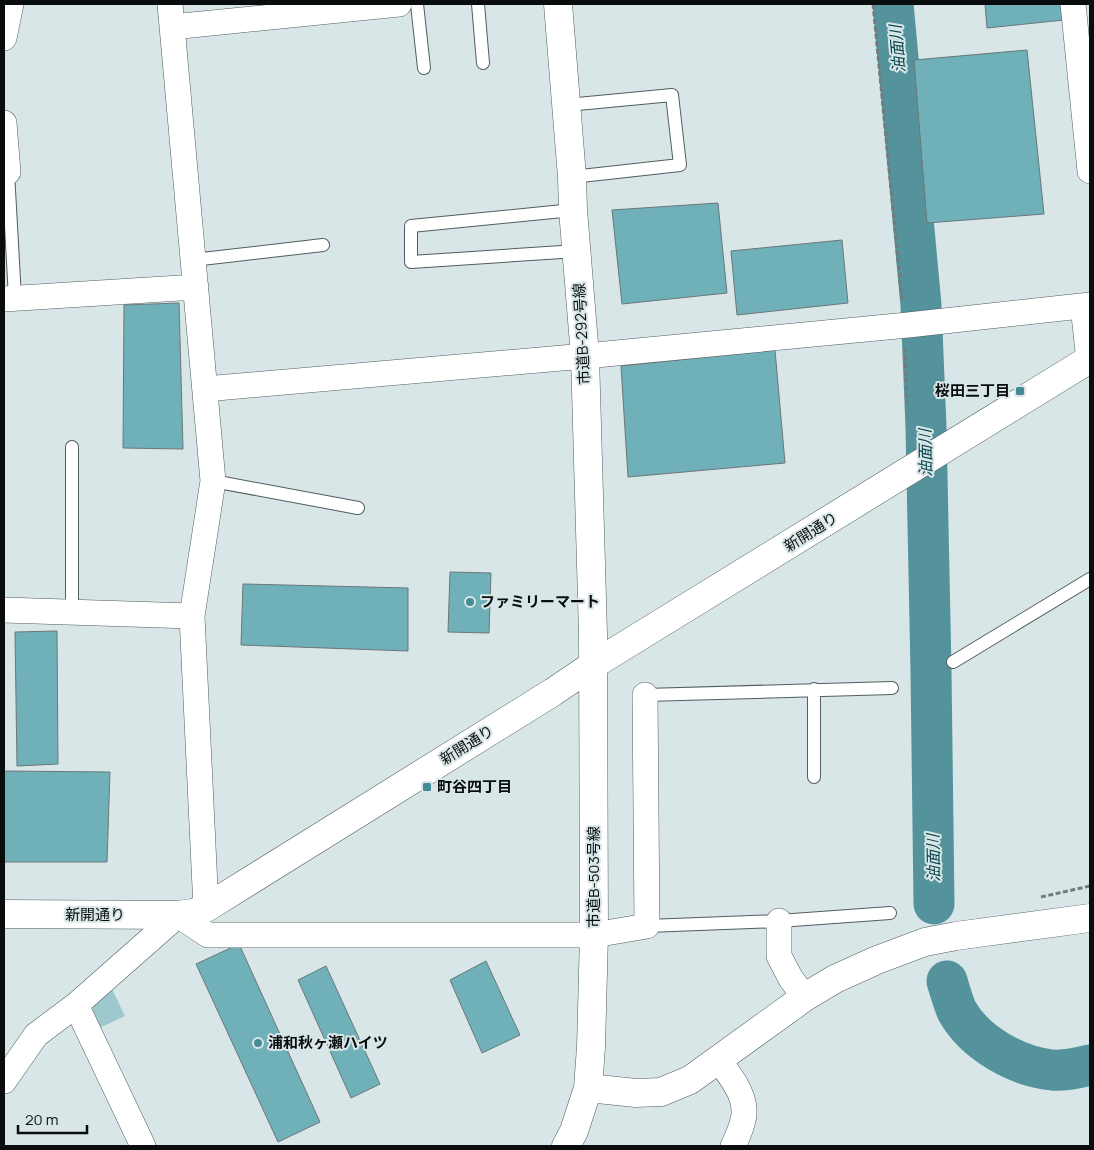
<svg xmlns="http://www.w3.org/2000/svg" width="1094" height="1150" font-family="Manrope,'Noto Sans JP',sans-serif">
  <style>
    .green { fill: #9cc8ce }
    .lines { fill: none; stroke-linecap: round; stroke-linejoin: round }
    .river { stroke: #54939c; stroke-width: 41 }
    .building { fill: #70b0b9; stroke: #6a7779 }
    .lane-casing { stroke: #515d5f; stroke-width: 14 }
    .street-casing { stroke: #515d5f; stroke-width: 26 }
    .secondary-casing { stroke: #515d5f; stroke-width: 29 }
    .path { stroke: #727b7d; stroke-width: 3; stroke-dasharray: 5 2.5; stroke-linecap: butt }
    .lane { stroke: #fff; stroke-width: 12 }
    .street { stroke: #fff; stroke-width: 25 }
    .secondary { stroke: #fff; stroke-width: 28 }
    .poi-dot { fill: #448b95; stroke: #d8e6e8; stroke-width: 2 }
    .labels { text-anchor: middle; stroke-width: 4; stroke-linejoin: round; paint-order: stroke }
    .street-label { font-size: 15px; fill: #090d0e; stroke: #d8e6e8 }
    .poi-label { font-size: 15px; font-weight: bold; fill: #090d0e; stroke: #d8e6e8; text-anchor: start }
    .water-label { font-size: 16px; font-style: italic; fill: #09454d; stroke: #d8e6e8 }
  </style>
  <rect width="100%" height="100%" fill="#d8e6e8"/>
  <path class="green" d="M109 983 125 1016 95 1030 91 1018 94 1004Z"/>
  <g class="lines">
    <path class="river" d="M893 4 921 305 926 427 931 671 934 904
      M947 981C950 991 953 1002 957 1011 975 1043 1016 1066 1052 1070 1064 1071 1078 1068 1090 1065"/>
  </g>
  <path class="building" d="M985 4H1062L1064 20 987 28Z
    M1027 50 1044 214 927 223 914 60Z
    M718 203 727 293 622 304 612 210Z
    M842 240 848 303 737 315 731 251Z
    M179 303 183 449 123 448 124 305Z
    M775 350 785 463 628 477 621 366Z
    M450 572 491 573 489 633 448 632Z
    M243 584 408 588V651L241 645Z
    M57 631 58 764 17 766 15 632Z
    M4 771 110 772 107 862H4Z
    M239 944 320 1122 278 1142 196 964Z
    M486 961 520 1035 482 1053 450 980Z
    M326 966 380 1084 351 1098 298 980Z"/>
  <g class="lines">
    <g class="lane-casing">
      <path id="lane" d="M417 4 424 68
        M478 4 483 63
        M567 105 672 95 680 165 572 177
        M4 171 8 172 15 298
        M573 210 411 226V262L577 251
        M193 260 323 245
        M213 481 358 508
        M72 612V447
        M953 662 1090 579
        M814 689V777
        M645 695 892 688
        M647 926 779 921 890 913"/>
    </g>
    <g class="street-casing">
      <path id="street" d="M170 4 213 481 192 616 206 908
        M1073 4 1090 171
        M172 27 399 4
        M4 38 11 4
        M4 123 8 172
        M4 299 196 287
        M1083 306 1089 360
        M205 389 585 356 908 325 1090 305
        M4 610 192 616
        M779 921V956L791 979 805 997
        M76 1005 143 1146
        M718 1059C730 1076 749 1098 743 1120 741 1129 737 1138 733 1146
        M4 1081 36 1035 76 1005 178 915 208 935H594L647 926 645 695"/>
    </g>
    <g class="secondary-casing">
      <path id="secondary" d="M558 4 572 177 573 210 585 356 593 634 594 935 591 1047 588 1088 574 1131 566 1146
        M4 914 178 915 193 913 206 908 553 692 593 665 1090 359
        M588 1088 636 1093 661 1092 690 1080 805 997 835 979 877 960 925 942 956 936 1090 918"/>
    </g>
    <path class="path" d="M873 4 902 302
      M905 348 907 405
      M1041 897 1090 886"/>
    <use href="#lane" class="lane"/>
    <use href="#street" class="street"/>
    <use href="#secondary" class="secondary"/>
  </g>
  <g class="poi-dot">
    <rect x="1015" y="386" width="10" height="10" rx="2.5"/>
    <circle cx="470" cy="602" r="5"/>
    <rect x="422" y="782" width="10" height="10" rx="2.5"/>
    <circle cx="258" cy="1043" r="5"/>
  </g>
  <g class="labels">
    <g class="street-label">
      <text transform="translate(582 334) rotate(-93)" y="5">市道B-292号線</text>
      <text transform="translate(811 532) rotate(-32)" y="5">新開通り</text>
      <text transform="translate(467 745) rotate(-32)" y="5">新開通り</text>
      <text transform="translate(594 877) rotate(-90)" y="5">市道B-503号線</text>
      <text x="95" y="920">新開通り</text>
    </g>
    <g class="poi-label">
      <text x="1010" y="396" text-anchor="end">桜田三丁目</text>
      <text x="480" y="607">ファミリーマート</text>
      <text x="437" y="792">町谷四丁目</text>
      <text x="268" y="1048">浦和秋ヶ瀬ハイツ</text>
    </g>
    <g class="water-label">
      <text transform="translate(897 49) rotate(-95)" y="6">油面川</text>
      <text transform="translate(925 453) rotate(-91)" y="6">油面川</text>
      <text transform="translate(933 858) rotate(-91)" y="6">油面川</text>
    </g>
  </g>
  <rect width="1094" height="1150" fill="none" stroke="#090d0e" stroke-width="10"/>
  <path d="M18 1125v8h69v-8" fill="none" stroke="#090d0e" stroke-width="2.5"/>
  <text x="25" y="1125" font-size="15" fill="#090d0e" stroke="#d8e6e8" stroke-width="4" paint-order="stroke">20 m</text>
</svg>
